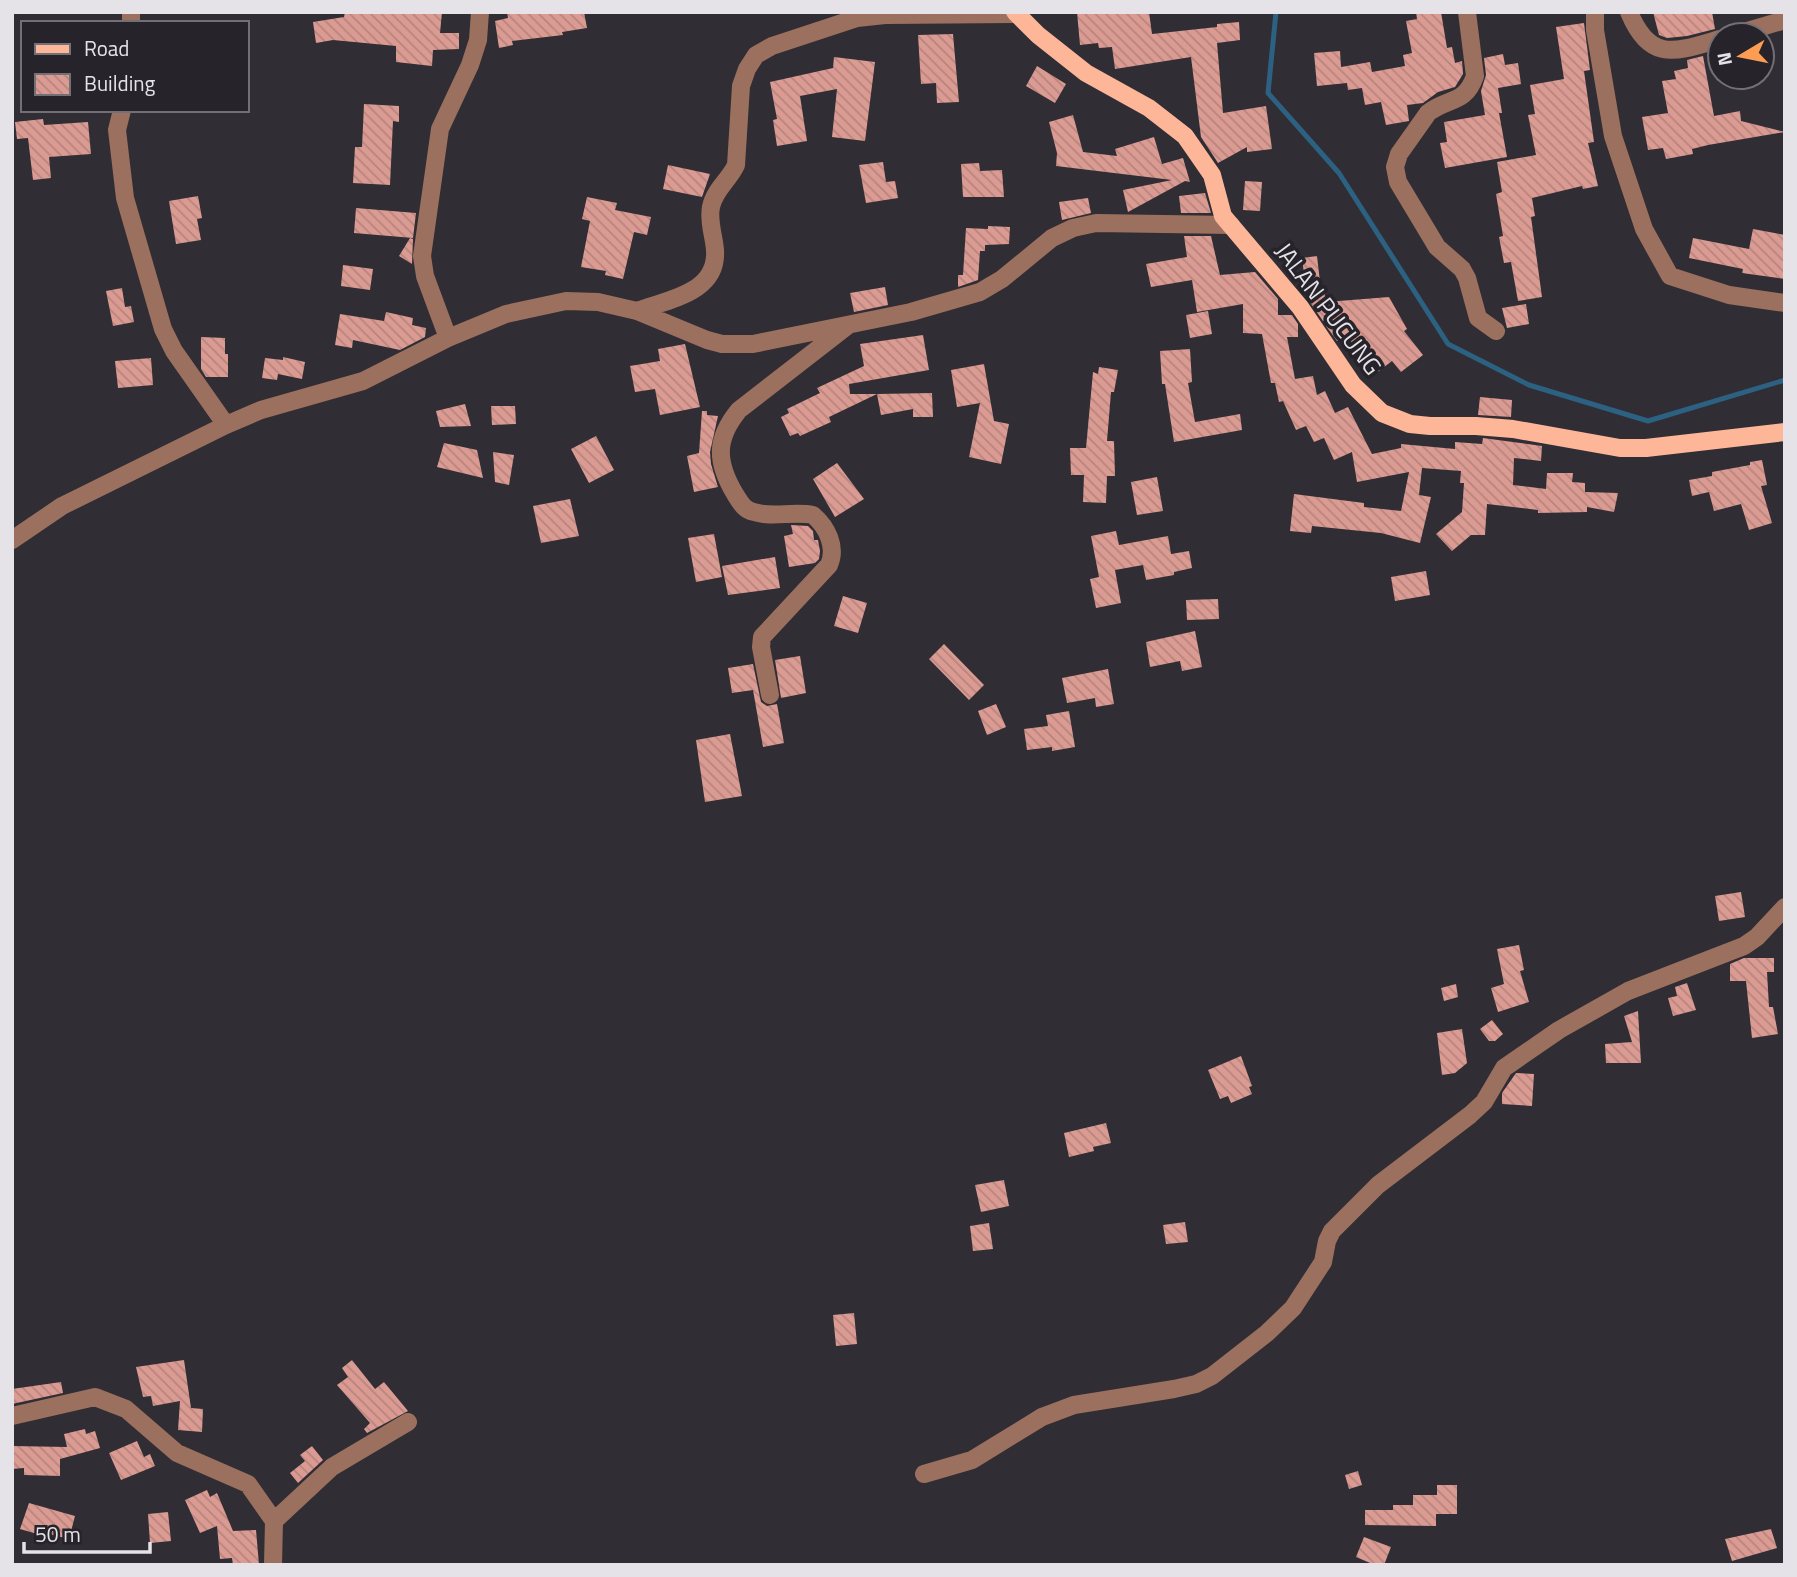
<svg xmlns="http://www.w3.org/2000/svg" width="1797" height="1577" font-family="'Titillium Web',sans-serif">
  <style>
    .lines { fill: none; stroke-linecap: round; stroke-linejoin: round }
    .stream { stroke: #2c6182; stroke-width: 5 }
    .building { fill: url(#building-back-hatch) }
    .minor { stroke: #9c705e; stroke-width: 18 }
    .major { stroke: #feb699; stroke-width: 18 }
    .labels { text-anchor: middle; stroke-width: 7; stroke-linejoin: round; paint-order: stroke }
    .street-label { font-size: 24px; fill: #e5e3e8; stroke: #26232a }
  </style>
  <defs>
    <pattern id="building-back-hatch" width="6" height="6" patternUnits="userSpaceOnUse" patternTransform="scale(1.75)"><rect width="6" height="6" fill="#db9b92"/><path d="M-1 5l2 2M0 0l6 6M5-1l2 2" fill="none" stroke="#b6857f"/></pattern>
  </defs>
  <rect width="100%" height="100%" fill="#302d34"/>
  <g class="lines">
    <path class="stream" d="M1276 12 1268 93 1339 173 1448 344 1529 385 1648 421 1785 380"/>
  </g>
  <path class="building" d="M345 12H442L440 33H459V49L433 50 432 66 396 62V46L333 40 316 43 313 22 344 17Z
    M507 12H584L587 28 562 32 563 35 512 41 513 45 499 48 495 21 508 18Z
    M1077 12H1149L1152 34 1217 27V24L1239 22 1240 40 1217 43 1223 113 1266 106 1272 149 1247 152V147L1218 163 1201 137 1191 57 1115 69 1112 47 1099 48 1098 43 1080 45Z
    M1416 12H1441L1447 48 1452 47 1455 63 1462 61 1463 74 1455 87 1438 92 1423 103 1407 105 1409 121 1386 125 1381 102 1365 105 1362 88 1348 90 1347 83 1317 86 1314 53 1340 51 1341 67 1370 62 1372 72 1405 66 1403 55 1412 53 1406 21 1417 19Z
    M1653 12H1712L1715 29 1687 36 1667 38 1659 35Z
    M1584 23 1590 70 1584 71 1594 142 1588 143 1598 186 1583 189 1582 186 1532 198 1535 216 1531 217 1542 297 1518 301 1511 262 1504 263 1499 237 1503 236 1496 194 1502 192 1497 162 1536 155 1528 115 1535 114 1530 85 1564 79 1556 27Z
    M953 34 959 102 937 103 936 83 921 84 918 35Z
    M1503 54 1505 65 1518 63 1521 84 1498 88 1502 113H1499L1507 157 1445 168 1440 143 1447 142 1444 122 1485 115 1481 91 1486 75 1484 58Z
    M1703 56 1714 116 1740 111 1741 121 1785 132 1708 145 1692 149 1693 154 1666 159 1663 148 1648 150 1642 117 1668 113 1662 81 1676 79 1674 71 1688 68 1687 60Z
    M834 57 875 62 865 141 832 137 837 89 800 96 807 141 777 146 773 120 777 119 770 82 833 68Z
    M1037 66 1066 84 1055 103 1026 86Z
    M364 104 399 106V122L393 121 390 185 353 183 355 147H362Z
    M1073 115 1083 152 1117 156 1115 149 1154 137 1162 164 1183 158 1190 182 1185 181 1128 212 1123 190 1172 180 1056 166 1057 153 1049 122Z
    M43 119 44 125 88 122 91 154 49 157 51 178 33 180 28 138 17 139 15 122Z
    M883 162 886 182 895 181 898 198 866 203 859 165Z
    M979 163 980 171 1002 170 1004 197H963L961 164Z
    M668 165 710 174 702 197 663 189Z
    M1245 181 1262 182 1260 211 1243 210Z
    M1205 193 1211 213H1181L1179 196Z
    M198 196 202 218 197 219 201 240 176 244 169 201Z
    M587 197 617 203 615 210 651 217 647 235 634 232 623 279 605 275 606 271 581 267 590 221 582 219Z
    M1088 198 1091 213 1062 220 1059 202Z
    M356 208 416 213 413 238 354 233Z
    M988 226 1010 227 1009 244 985 245V251H980L978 280 958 287V275H963L966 228 988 229Z
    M1753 229 1785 235V279L1742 273 1743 269 1689 258 1693 238 1749 249Z
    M1184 236H1211L1220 275 1255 272 1278 299V315H1292L1298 324V337H1287L1295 379 1313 376 1317 395 1325 391 1335 413 1348 407 1372 454 1401 448V444L1455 449V442L1482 444 1483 438 1542 446 1541 461 1514 458 1513 485 1546 489 1547 473H1573L1572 482 1585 483V492L1618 493 1614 512 1587 507V512L1538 513V510L1487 504 1485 535H1471L1452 551 1436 534 1462 512 1464 483H1460L1461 471 1422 468 1419 495 1431 497 1420 543 1381 533 1312 526 1311 533 1290 531 1294 494 1364 503V507L1401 511 1409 472 1357 482 1352 452 1334 460 1324 438 1314 442 1306 426 1296 430 1283 401 1279 402 1275 383H1271L1262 334 1243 333V304L1197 312 1192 280 1151 287 1146 264 1187 257Z
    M410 238 413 239 412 264 399 256Z
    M1317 256 1321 290H1324L1326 302 1389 297 1407 329 1404 331 1423 355 1401 372 1392 361 1375 374 1350 340 1337 341 1326 326V320L1323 321 1307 298 1302 258Z
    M343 265 373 269 370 290 341 286Z
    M885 287 888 305 854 312 850 293Z
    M122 288 125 307 131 306 134 322 113 326 106 291Z
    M1526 304 1529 324 1507 328 1502 308Z
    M1208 311 1212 334 1190 338 1186 315Z
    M386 312 413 318 412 325 426 328 425 337 400 350 353 340 352 348 335 345 340 314 384 321Z
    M923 335 929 370 849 384 850 394H877L829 417 831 422 800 436 798 433 790 436 781 417 789 413 787 409 820 393 817 388 864 366 860 344Z
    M201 337 225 338V354H228V377H206L201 369Z
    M685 344 700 407 660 415 655 389 635 392 630 366 660 361 658 349Z
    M1190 349 1192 382 1188 383 1195 422 1240 414 1242 430 1174 442 1165 384H1162L1160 351Z
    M283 357 305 362 302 379 278 374 277 380 262 378 265 358 283 360Z
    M151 358 153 385 118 388 115 361Z
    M984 364 994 421 1009 424 1001 464 969 457 980 403 957 407 951 370Z
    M1099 367 1118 370 1114 392H1111L1107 441H1114L1115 476H1107L1106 503 1083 502 1084 475H1071L1070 448H1086L1093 372 1098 374Z
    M932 393 933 417H913V409L881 415 877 394Z
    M1480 397 1512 400 1511 417 1478 415Z
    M465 404 471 426 440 427 436 411Z
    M491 406H515L516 424 492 425Z
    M702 411H707V415L718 416 710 452 711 464 718 487 694 492 687 456 699 453Z
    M596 436 614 470 589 483 571 449Z
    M444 443 477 450 483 478 437 467Z
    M493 452 514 455 509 485 495 482Z
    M1762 460 1767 485 1761 486 1772 523 1749 530 1741 504 1714 511 1709 492 1692 496 1689 480 1712 476V472L1750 465V462Z
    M837 463 864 499 835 517 813 479Z
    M1157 477 1163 511 1137 515 1131 482Z
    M570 499 579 536 541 543 533 506Z
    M791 525 808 526 813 531 814 540H818L820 551 819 559 815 563 789 567 784 536 793 534Z
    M1116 531 1119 545 1168 536 1171 554 1189 551 1192 568 1174 572V575L1146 580 1143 565 1115 570 1121 603 1096 608 1090 579 1099 577 1091 536Z
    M714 534 722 577 696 582 688 538Z
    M775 557 780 588 728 595 722 566Z
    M1426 571 1430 595 1395 601 1391 577Z
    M843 596 867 603 858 633 834 626Z
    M1218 599 1219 619 1187 620 1186 600Z
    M1195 631 1202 667 1182 671 1180 661 1150 667 1146 642Z
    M944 644 984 685 969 700 929 659Z
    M800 656 806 693 781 698 775 660Z
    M753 664 761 702 767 706 777 704 784 743 763 747 753 690 732 693 728 668Z
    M1108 669 1114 704 1096 707 1095 698 1067 703 1062 678Z
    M996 704 1006 727 987 735 978 711Z
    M1069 711 1075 747 1052 751V747L1027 750 1024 729 1048 726 1046 715Z
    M730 734 742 796 705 802 696 740Z
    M1741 892 1745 917 1719 921 1715 896Z
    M1519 945 1524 970 1520 971 1529 1002 1498 1012 1491 988 1504 984 1497 949Z
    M1744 958H1774V972H1767L1769 1007H1773L1778 1034 1752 1038 1746 981H1730V964Z
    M1687 983 1696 1010 1673 1016 1668 998 1677 996 1675 987Z
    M1456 984 1458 997 1444 1001 1441 988Z
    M1638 1011 1641 1063H1606L1605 1044 1632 1042 1624 1016Z
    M1492 1020 1503 1034 1495 1041H1489L1480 1029Z
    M1462 1029 1467 1063 1455 1073 1442 1075 1437 1033Z
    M1241 1056 1252 1086 1249 1087 1252 1094 1231 1103 1228 1096 1220 1099 1208 1070Z
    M1516 1073 1534 1074 1532 1106 1502 1104V1093Z
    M1106 1123 1111 1143 1093 1147 1094 1151 1069 1157 1064 1133Z
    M1004 1180 1009 1206 981 1212 975 1185Z
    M1185 1222 1188 1242 1166 1244 1163 1225Z
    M989 1223 993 1249 973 1251 970 1226Z
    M854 1313 857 1344 836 1346 833 1315Z
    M184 1360 191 1408 203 1409 202 1432 178 1430 180 1401 153 1406 151 1396 143 1397 136 1367Z
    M352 1360 375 1389 384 1382 408 1411 367 1433 364 1429 370 1423 337 1385 348 1377 342 1368Z
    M61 1382 63 1393 12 1404V1389Z
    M85 1429 86 1434 95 1431 100 1448 60 1459V1476L24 1475V1468L12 1469V1446L67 1447 64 1434Z
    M137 1441 144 1457 150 1454 155 1466 121 1480 109 1453Z
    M312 1446 323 1460 298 1483 290 1473 305 1461 300 1455Z
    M1358 1471 1362 1485 1349 1489 1345 1475Z
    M1437 1485H1457V1514H1436V1526L1365 1525V1510H1393V1505H1413V1495H1437Z
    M207 1490 210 1497 217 1493 233 1531 256 1530 259 1565H233L232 1558 220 1559 217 1526 200 1533 185 1500Z
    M29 1503 75 1516 69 1539 45 1533 44 1536 20 1529Z
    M168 1512 171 1541 150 1543 148 1514Z
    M1771 1529 1777 1548 1732 1561 1725 1539Z
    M1364 1537 1391 1547 1384 1565H1375L1356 1557Z"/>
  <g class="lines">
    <path class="minor" d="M131 12V23
      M1467 12 1475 76C1465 105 1448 97 1428 113L1399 154 1395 167 1398 182 1437 247 1462 269 1467 278 1478 318 1496 331
      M1595 12V30L1613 136 1644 229 1670 276 1729 295 1785 303
      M1629 12C1650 63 1675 52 1720 39
      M1734 35 1785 20
      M122 110 117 130 125 198 163 329 174 351 226 425
      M637 311C669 299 718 293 715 250 714 236 708 221 711 207 714 190 730 179 736 165L741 86 747 69 756 55 772 46 857 18 885 15 1016 14
      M448 338 425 276 422 256 440 129 470 65 478 40 480 12
      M12 540 62 506 226 425 261 410 363 381 448 338 506 314 566 301 598 302 637 311 707 340 722 344H753L911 312 980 292 1002 279 1052 238 1073 228 1096 223 1231 225
      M770 695 761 647 762 637 829 565C837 547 827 527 813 515 794 511 772 518 754 512 744 510 740 502 735 494 716 462 715 439 739 410L846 327
      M12 1416 95 1397 126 1409 177 1453 248 1484 274 1521 273 1565
      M924 1474 972 1460 1042 1417 1074 1405 1174 1389 1196 1384 1212 1376 1267 1333 1293 1308 1323 1262 1327 1241 1332 1231 1378 1185 1470 1115 1484 1102 1504 1068 1559 1030 1628 991 1744 946 1757 937 1785 907
      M274 1521 332 1467 408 1422"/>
    <path class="major" d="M1015 12 1038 35 1086 73 1149 108 1185 136 1212 175 1223 216 1300 307 1353 385 1382 413 1410 424 1430 426H1476L1513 429 1620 448H1646L1785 432"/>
  </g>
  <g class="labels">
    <g class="street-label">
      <text transform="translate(1328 309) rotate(53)" y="8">JALAN PUCUNG</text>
    </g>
  </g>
  <rect width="1797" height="1577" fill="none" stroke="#e5e3e8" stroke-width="28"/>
  <rect x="21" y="21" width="228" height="91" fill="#26232a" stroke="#727076" stroke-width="2"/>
  <rect x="35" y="44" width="35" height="10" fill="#feb699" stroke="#727076" stroke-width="2"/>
  <text x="84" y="56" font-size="21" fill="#e5e3e8">Road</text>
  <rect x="35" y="74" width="35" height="21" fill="url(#building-back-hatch)" stroke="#727076" stroke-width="2"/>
  <text x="84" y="91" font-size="21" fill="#e5e3e8">Building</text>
  <g transform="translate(1741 56) rotate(260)"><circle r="33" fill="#26232a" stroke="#727076" stroke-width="2"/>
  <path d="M0-5L12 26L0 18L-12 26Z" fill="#fd9d54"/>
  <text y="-10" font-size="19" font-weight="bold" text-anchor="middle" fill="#e5e3e8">N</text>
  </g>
  <path d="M24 1542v10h126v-10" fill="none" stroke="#e5e3e8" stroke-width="3.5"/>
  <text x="35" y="1542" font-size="21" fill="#e5e3e8" stroke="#26232a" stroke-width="5" paint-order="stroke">50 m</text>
</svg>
